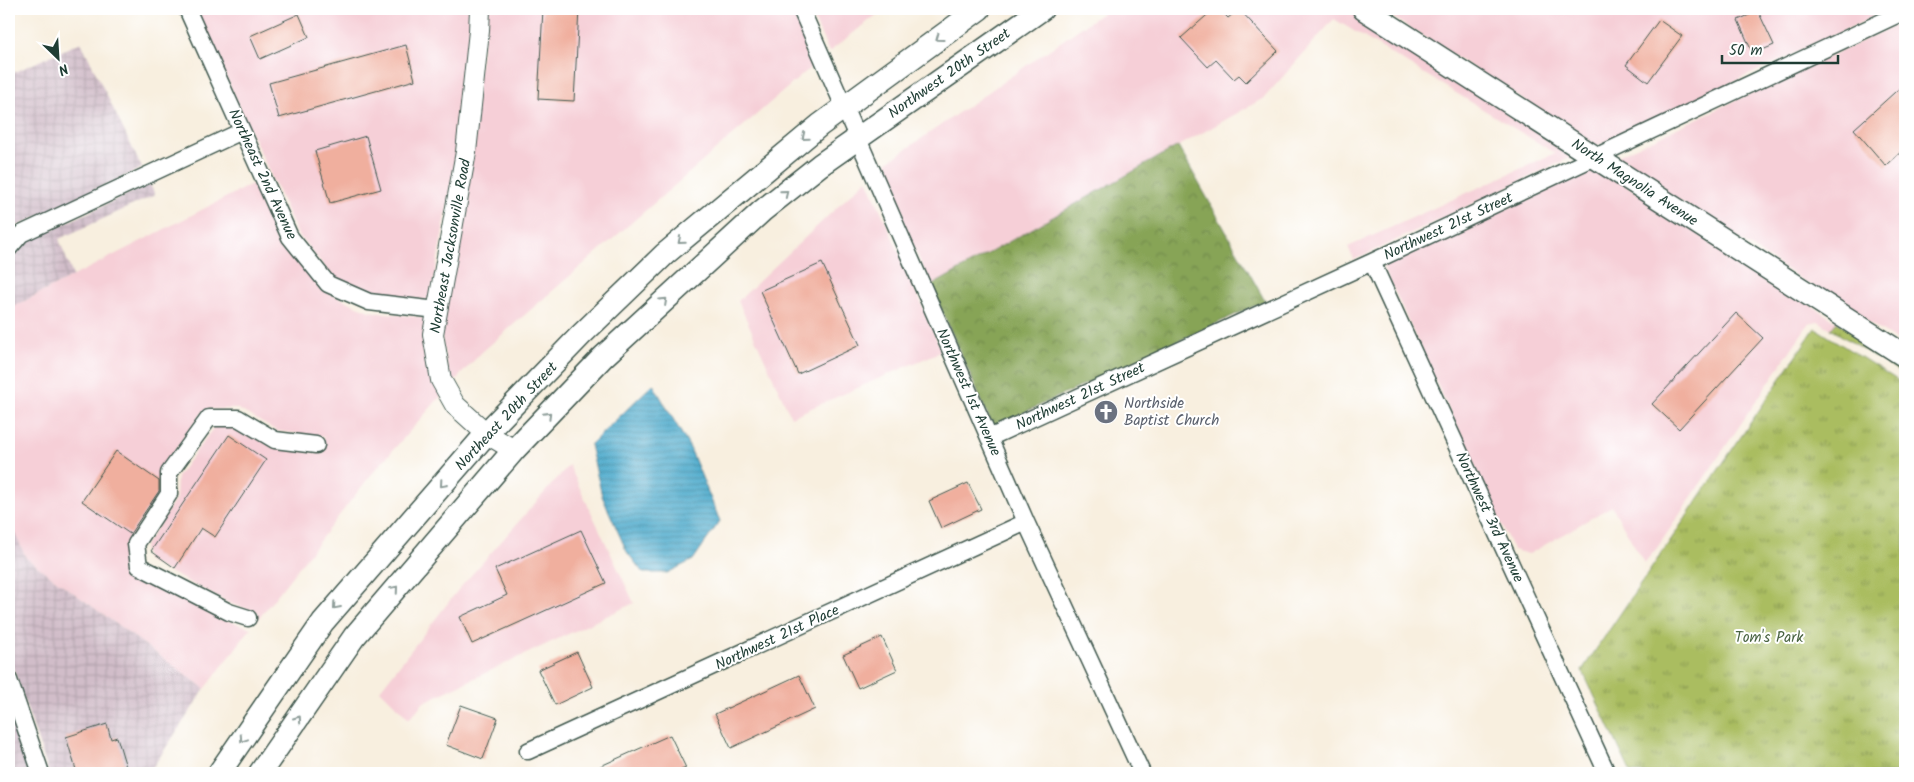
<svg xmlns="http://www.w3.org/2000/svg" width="1914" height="782" font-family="Kalam,sans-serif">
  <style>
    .built { fill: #f6cfd7 }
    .industrial { fill: url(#industrial-grid) }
    .grass { fill: url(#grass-tufts); stroke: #647d4a }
    .forest { fill: url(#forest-crowns); stroke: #537046 }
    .water { fill: url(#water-rules); stroke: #367480 }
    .building { fill: #f0af9e }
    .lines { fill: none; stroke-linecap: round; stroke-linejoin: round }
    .minor-casing { stroke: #40584e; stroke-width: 19 }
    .tertiary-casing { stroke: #40584e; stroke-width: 22 }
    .secondary-casing { stroke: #40584e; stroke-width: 25 }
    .minor { stroke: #fff; stroke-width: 16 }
    .tertiary { stroke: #fff; stroke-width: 20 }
    .secondary { stroke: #fff; stroke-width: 22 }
    .oneway { stroke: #8f9e9a }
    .labels { text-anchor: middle; stroke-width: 4; stroke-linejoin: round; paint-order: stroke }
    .street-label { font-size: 15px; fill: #1f3d34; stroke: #fff }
    .worship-label { font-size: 15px; fill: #5b616d; stroke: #fff; text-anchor: start }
    .park-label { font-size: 15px; fill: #496342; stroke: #fff }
  </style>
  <defs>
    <pattern id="industrial-grid" width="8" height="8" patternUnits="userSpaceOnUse" patternTransform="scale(1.25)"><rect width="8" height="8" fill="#d1bdc9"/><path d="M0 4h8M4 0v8" fill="none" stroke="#b3a3ad"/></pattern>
    <pattern id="grass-tufts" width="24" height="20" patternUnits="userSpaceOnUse" patternTransform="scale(1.25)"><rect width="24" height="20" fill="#aabd61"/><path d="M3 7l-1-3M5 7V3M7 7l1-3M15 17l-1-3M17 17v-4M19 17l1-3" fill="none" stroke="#8a9b51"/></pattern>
    <pattern id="forest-crowns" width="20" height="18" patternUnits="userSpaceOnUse" patternTransform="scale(1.25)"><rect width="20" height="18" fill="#87a457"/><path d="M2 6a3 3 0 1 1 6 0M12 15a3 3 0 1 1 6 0" fill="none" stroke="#6e8749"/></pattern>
    <pattern id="water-rules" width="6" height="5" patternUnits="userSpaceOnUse" patternTransform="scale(1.25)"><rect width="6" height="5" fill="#4daacc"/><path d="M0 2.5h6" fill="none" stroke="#3f8ca6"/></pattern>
  </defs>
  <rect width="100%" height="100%" fill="#fff"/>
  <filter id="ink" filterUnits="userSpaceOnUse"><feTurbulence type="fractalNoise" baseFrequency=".02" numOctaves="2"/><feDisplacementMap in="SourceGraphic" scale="10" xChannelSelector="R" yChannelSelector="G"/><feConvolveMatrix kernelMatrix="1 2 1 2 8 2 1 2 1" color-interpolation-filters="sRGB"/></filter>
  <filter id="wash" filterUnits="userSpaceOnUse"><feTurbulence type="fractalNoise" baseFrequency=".0096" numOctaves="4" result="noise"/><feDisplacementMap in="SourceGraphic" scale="20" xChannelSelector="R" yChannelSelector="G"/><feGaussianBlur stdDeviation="1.12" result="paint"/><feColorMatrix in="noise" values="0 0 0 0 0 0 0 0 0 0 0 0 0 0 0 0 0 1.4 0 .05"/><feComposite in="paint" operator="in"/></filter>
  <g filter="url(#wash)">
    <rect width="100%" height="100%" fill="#f8efdf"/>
    <path class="built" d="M195 9H472L458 150 430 301 370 294 333 277 297 233Z
      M488 9H792L816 63 482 352 452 384 449 378 441 334Z
      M809 9H884L829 52Z
      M1108 9H1349L1578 154 1354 260 1348 247 1555 153 1334 19 1264 98 931 286 879 168Z
      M1380 9H1890L1596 146Z
      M1905 21V346L1613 158Z
      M1596 166 1837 322 1831 329 1818 321 1809 323 1657 548 1644 563 1612 506 1529 554 1513 550 1383 266Z
      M867 179 942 351 791 417 738 301Z
      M256 182 283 240 322 290 369 311 427 318 441 396 370 476 256 622 258 612 231 604 146 560 144 547 176 499 177 477 214 427 237 426 275 448 324 454V437L277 431 238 409H208L203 412 163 467 161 490 129 539 128 545 131 566 136 574 226 620 251 628 205 689 26 558 9 520V309Z
      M569 465 634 603 424 702 409 719 380 690 458 590Z"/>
    <path class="industrial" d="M81 42 142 168 15 227 9 235V75Z
      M150 184 155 195 59 239 73 276 9 309V261L27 241Z
      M9 520 26 558 205 689 149 773H49L9 656Z
      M9 705 32 773H9Z"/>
    <path class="grass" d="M1837 322 1905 366V376L1831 329Z
      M1815 328 1905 385V773H1631L1582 670Z"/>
    <path class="forest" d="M1178 146 1265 301 993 427 931 286Z"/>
    <path class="water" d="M653 384 690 448 720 521 693 560 667 573H643L627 552 602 496 590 445Z"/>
    <g id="blocks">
      <path class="building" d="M543 9H579L574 101 538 99Z
        M1214 9H1219L1228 18 1239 9 1278 51 1246 82 1239 75 1234 79 1216 60 1208 67 1181 38Z
        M1758 11 1774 45 1753 54 1738 20Z
        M299 14 309 37 260 59 250 36Z
        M1659 20 1682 36 1648 82 1626 65Z
        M406 45 415 80 279 118 269 83Z
        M1905 83V148L1886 166 1854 129Z
        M366 136 381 189 330 203 315 151Z
        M822 263 860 345 798 374 760 291Z
        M1736 313 1763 338 1679 429 1652 404Z
        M229 435 266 460 215 537 201 528 175 568 151 551Z
        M116 451 159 481V491L130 534 82 501Z
        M968 483 981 509 941 528 929 501Z
        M581 530 606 583 472 644 460 617 507 595 495 569Z
        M882 637 897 670 858 688 843 655Z
        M577 652 593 687 555 705 538 670Z
        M799 675 815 709 731 748 715 714Z
        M461 705 498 718 483 759 446 745Z
        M107 724 111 739 117 737 126 767 106 773H77L66 737Z
        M670 735 686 768 674 773H585Z"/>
    </g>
  </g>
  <g filter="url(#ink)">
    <use href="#blocks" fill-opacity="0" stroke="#40584e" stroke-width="1"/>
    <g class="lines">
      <g class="minor-casing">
        <path id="minor" d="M187 9 290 237 328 284 369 302 437 310
          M801 9 1026 522 1142 773
          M9 248 21 234 242 131
          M1372 262 1607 773
          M989 438 1372 262 1905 11
          M248 618 229 612 139 566 136 544 169 494V473L209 418H238L275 440 316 445
          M9 680 41 773
          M528 751 1026 522"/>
      </g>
      <g class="tertiary-casing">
        <path id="tertiary" d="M480 9 479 31 466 152 433 334 441 380 455 405 487 434 514 450"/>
      </g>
      <g class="secondary-casing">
        <path id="secondary" d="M1364 9 1905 356
          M219 773 323 622 494 425 581 335 665 254 820 125 979 9
          M260 773 354 637 514 450 603 357 762 211 820 165 1042 9"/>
      </g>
      <use href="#minor" class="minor"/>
      <use href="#tertiary" class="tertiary"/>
      <use href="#secondary" class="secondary"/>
    </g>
    <defs><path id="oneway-chevron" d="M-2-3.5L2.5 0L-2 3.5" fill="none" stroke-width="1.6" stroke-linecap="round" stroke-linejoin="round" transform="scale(1.25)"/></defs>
    <g class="oneway">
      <use href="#oneway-chevron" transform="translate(939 38) rotate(144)"/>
      <use href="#oneway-chevron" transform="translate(805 137) rotate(141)"/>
      <use href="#oneway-chevron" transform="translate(785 193) rotate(-39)"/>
      <use href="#oneway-chevron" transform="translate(681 241) rotate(140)"/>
      <use href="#oneway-chevron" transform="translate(664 301) rotate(-43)"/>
      <use href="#oneway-chevron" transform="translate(548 415) rotate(-46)"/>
      <use href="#oneway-chevron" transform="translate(443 484) rotate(131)"/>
      <use href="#oneway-chevron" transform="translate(395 589) rotate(-50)"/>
      <use href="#oneway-chevron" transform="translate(336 606) rotate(131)"/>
      <use href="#oneway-chevron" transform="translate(298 719) rotate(-55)"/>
      <use href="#oneway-chevron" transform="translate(243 739) rotate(124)"/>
    </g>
  </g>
  <defs>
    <g id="church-disc" transform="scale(1.25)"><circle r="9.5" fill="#6b7280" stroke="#fff"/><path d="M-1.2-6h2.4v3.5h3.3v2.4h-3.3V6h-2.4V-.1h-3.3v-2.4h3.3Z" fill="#fff"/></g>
  </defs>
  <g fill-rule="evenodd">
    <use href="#church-disc" x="1106" y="412"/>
  </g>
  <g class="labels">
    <g class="street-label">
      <text transform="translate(949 73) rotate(-35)" y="5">Northwest 20th Street</text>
      <text transform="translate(263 174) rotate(65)" y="5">Northeast 2nd Avenue</text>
      <text transform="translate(1635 182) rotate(33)" y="5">North Magnolia Avenue</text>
      <text transform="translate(1448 226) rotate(-25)" y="5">Northwest 21st Street</text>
      <text transform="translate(450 246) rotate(-80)" y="5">Northeast Jacksonville Road</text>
      <text transform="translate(969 392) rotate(66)" y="5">Northwest 1st Avenue</text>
      <text transform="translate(1080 396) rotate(-25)" y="5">Northwest 21st Street</text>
      <text transform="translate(506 416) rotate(-47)" y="5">Northeast 20th Street</text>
      <text transform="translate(1490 517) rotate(65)" y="5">Northwest 3rd Avenue</text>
      <text transform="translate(777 637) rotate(-25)" y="5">Northwest 21st Place</text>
    </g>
    <g class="worship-label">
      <text x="1124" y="408">Northside<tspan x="1124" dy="17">Baptist Church</tspan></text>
    </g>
    <g class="park-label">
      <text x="1769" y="642">Tom's Park</text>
    </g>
  </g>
  <rect width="1914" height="782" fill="none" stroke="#fff" stroke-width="30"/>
  <g transform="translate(58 58) rotate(155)" stroke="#ffffff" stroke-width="4" paint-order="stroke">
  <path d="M0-4L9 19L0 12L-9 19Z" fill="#1f3d34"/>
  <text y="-8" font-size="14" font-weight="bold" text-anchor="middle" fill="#1f3d34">N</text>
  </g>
  <path d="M1722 55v8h116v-8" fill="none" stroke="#1f3d34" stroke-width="2.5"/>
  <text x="1729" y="55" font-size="15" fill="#1f3d34" stroke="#ffffff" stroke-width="4" paint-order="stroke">50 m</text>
</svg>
